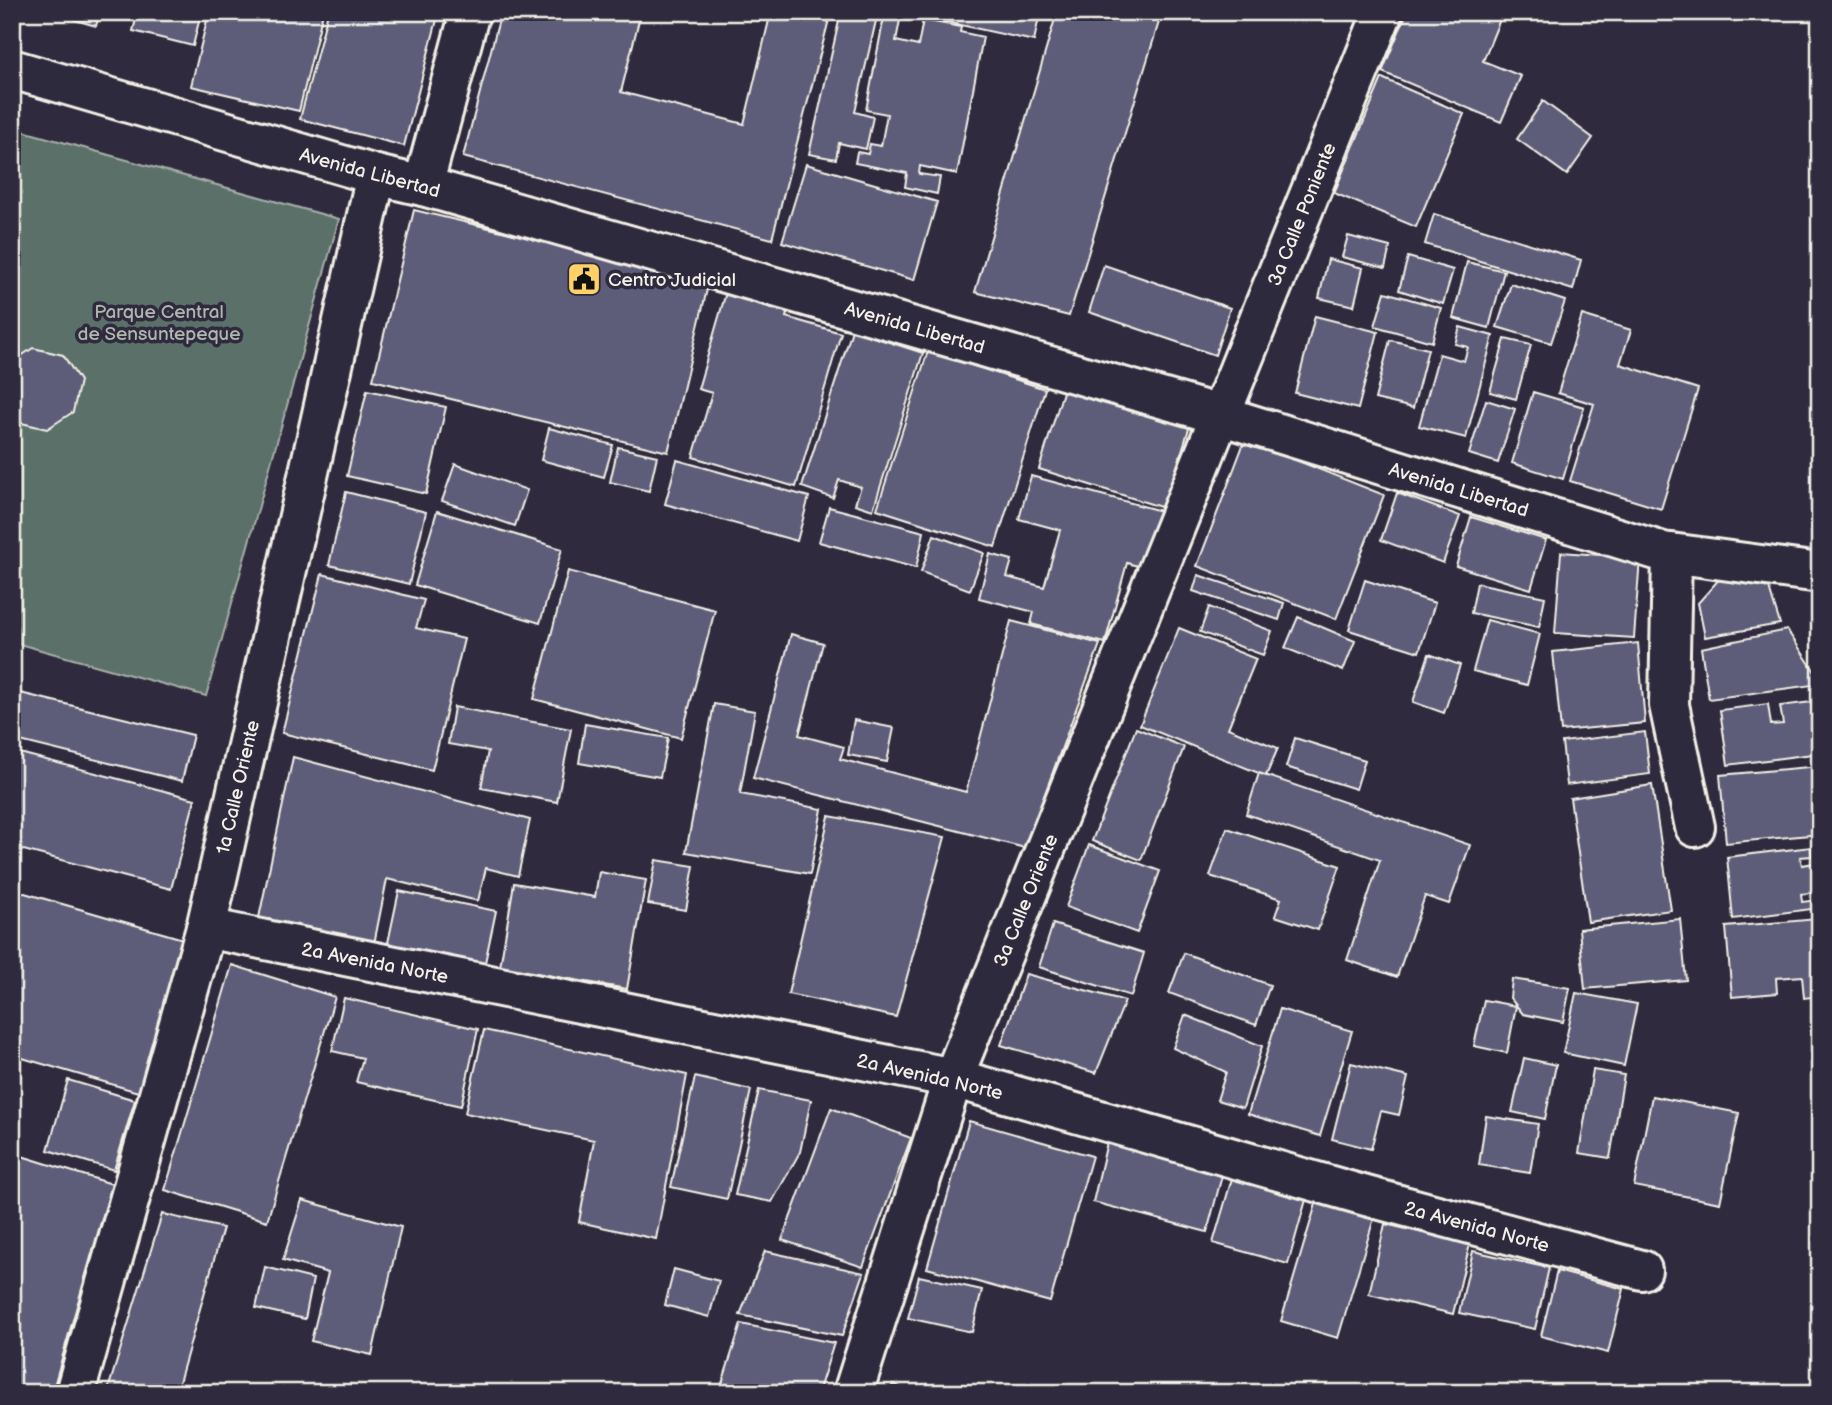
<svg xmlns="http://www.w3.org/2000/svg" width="1832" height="1405" font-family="'Balsamiq Sans',sans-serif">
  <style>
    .green { fill: #5a6f69; stroke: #a7b0a8; stroke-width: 2 }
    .building { fill: #5d5d7a; stroke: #f4f1e8; stroke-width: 2 }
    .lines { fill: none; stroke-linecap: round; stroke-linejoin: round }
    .street-casing { stroke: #f4f1e8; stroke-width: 44 }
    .secondary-casing { stroke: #f4f1e8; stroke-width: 44 }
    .street { stroke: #2f2a3d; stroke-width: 38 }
    .secondary { stroke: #2f2a3d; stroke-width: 38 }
    .labels { text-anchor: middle; stroke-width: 7; stroke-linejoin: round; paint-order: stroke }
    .street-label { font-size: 19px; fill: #f4f1e8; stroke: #2f2a3d }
    .poi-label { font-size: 19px; fill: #f4f1e8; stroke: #2f2a3d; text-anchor: start }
    .park-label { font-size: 19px; fill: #afb6af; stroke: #2f2a3d }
  </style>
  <rect width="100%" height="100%" fill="#2f2a3d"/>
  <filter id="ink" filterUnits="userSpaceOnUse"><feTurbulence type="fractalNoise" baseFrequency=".0143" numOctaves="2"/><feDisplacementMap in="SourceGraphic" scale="14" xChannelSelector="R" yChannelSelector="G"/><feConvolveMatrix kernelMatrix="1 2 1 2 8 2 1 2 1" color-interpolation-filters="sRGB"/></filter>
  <g filter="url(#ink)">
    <path class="green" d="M12 128 339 219 206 696 12 642Z"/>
    <path class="building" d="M47 12H100L96 26Z
      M127 12H200L201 13 193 46 133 31 137 15Z
      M209 12H323L299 111 191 86Z
      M328 12H439L404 146 300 119Z
      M501 12H641L621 92 744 124 771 12H831L772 239 463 157Z
      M841 12H878L855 112 873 117 866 149 839 143 836 159 809 154Z
      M901 12H1040L1034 41Z
      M1057 12H1162L1069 316 975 292Z
      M1407 12H1503L1483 61 1521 76 1501 122 1382 72Z
      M884 17 900 20 896 41 918 46 923 20 961 27 960 32 983 37 957 174 920 166 919 174 940 177 937 194 905 187 907 173 855 163 857 152 868 154 870 144 881 146 887 114 866 110Z
      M1382 78 1464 114 1416 227 1334 193Z
      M1543 101 1593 138 1567 175 1517 139Z
      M806 164 937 202 914 280 782 242Z
      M414 210 709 281 668 452 373 380Z
      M1434 214 1581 260 1573 290 1425 244Z
      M1348 236 1390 247 1385 268 1342 257Z
      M1408 257 1453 270 1443 304 1399 290Z
      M1328 259 1363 268 1354 306 1319 298Z
      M1467 262 1504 271 1489 328 1453 318Z
      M1104 265 1230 308 1215 355 1089 312Z
      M1511 284 1565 301 1551 343 1497 327Z
      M727 289 789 307 786 317 841 333 796 487 693 457 712 393 698 389Z
      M1385 292 1441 308 1432 342 1375 326Z
      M1582 315 1631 330 1620 364 1698 389 1661 509 1570 481 1594 404 1558 393Z
      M1315 316 1378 332 1358 409 1295 393Z
      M1460 327 1493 336 1466 438 1419 426 1439 354 1464 361 1468 347 1455 344Z
      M852 330 923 353 873 510 855 504 861 487 839 480 833 498 802 487Z
      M1505 339 1531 345 1516 399 1490 392Z
      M1390 340 1428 349 1413 408 1375 399Z
      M33 348 63 355 80 381 73 412 47 429 17 422 12 415V362Z
      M928 351 1045 389 995 547 877 509Z
      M1067 379 1192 419 1164 508 1039 469Z
      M367 390 446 407 426 494 347 476Z
      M1533 392 1584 407 1563 479 1512 463Z
      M1486 400 1515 409 1498 463 1469 454Z
      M549 428 613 445 604 477 541 460Z
      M1245 440 1384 495 1336 619 1197 566Z
      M618 447 657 456 649 491 610 482Z
      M677 460 809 497 797 541 665 504Z
      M455 464 527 490 515 526 442 501Z
      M1031 476 1161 511 1145 568 1127 563 1105 643 1031 624 1034 612 979 598 990 554 1012 560 1007 577 1044 587 1060 530 1019 519Z
      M346 492 426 512 409 584 329 565Z
      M1397 493 1460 516 1443 563 1381 540Z
      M829 507 924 532 916 568 819 542Z
      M437 511 562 549 540 623 415 585Z
      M1471 517 1546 540 1531 589 1456 566Z
      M934 535 984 553 970 590 921 572Z
      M1561 552 1640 558 1634 638 1555 633Z
      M568 571 715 610 681 738 534 699Z
      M322 574 424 600 416 628 464 639 432 770 282 733Z
      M1198 575 1284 603 1279 620 1193 591Z
      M1720 578 1769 588 1780 624 1705 637 1698 603Z
      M1365 580 1435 603 1419 652 1349 630Z
      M1477 583 1545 597 1539 627 1471 613Z
      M1209 607 1272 631 1263 655 1200 632Z
      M1298 617 1355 641 1343 671 1285 648Z
      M1487 620 1540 634 1527 685 1473 671Z
      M1011 621 1100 644 1025 848 753 778 791 634 823 643 799 735 844 747 840 759 966 792Z
      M1179 628 1256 659 1228 728 1278 748 1266 776 1140 725Z
      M1787 630 1820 679V684L1709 699 1701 648Z
      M1638 643 1645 723 1561 731 1553 652Z
      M1429 654 1460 665 1444 713 1413 702Z
      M12 691 193 735 182 781 12 739Z
      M1820 701V753L1728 765 1720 710 1768 704 1771 725 1783 724 1780 706Z
      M714 704 755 711 740 794 822 809 810 874 686 852Z
      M454 707 571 729 557 802 481 788 488 751 448 744Z
      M854 720 894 728 887 762 848 755Z
      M585 724 668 738 660 777 579 763Z
      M1136 728 1184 747 1141 860 1092 841Z
      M1645 732 1650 774 1567 785 1562 742Z
      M1295 738 1365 760 1356 789 1286 767Z
      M12 751 195 799 171 889 12 847Z
      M293 757 530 820 518 876 486 868 478 901 387 879 372 954 257 927Z
      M1820 766V803L1815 804 1816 816H1820V834L1726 843 1720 775Z
      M1259 773 1470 845 1449 904 1425 896 1397 977 1347 960 1380 860 1246 814Z
      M1652 785 1671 910 1588 922 1570 798Z
      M829 816 945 837 896 1017 788 994Z
      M1227 828 1340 866 1318 930 1275 916 1281 899 1210 876Z
      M1089 845 1160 871 1137 933 1066 907Z
      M1811 847 1812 856 1800 857 1802 865 1820 862V892L1801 894 1802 902 1819 900 1820 908 1733 919 1727 857Z
      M656 860 694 866 686 910 648 904Z
      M599 872 646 880 627 989 500 967 514 883 595 897Z
      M399 891 496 911 483 972 386 952Z
      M21 892 190 941 145 1094 12 1055V924Z
      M1680 919 1686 980 1585 989 1579 929Z
      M1817 919 1820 950V996L1804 998 1802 976 1776 978 1777 993 1732 997 1726 927Z
      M1053 924 1144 953 1131 996 1039 967Z
      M1184 953 1270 985 1256 1025 1169 993Z
      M232 965 335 997 267 1221 165 1190Z
      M1026 974 1125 1001 1096 1073 1001 1045Z
      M1512 979 1570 988 1563 1022 1523 1014 1510 998Z
      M1576 993 1637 1004 1624 1066 1563 1053Z
      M344 998 478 1029 461 1106 356 1082 363 1058 332 1051Z
      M1484 1000 1516 1006 1507 1053 1474 1046Z
      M1280 1009 1352 1031 1320 1136 1248 1114Z
      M1185 1015 1262 1046 1243 1108 1217 1100 1226 1072 1173 1048Z
      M484 1030 687 1075 656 1239 579 1222 594 1140 465 1113Z
      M1524 1058 1556 1065 1545 1119 1512 1112Z
      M1351 1063 1408 1077 1399 1115 1381 1111 1371 1149 1332 1139Z
      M1593 1070 1624 1075 1610 1158 1579 1153Z
      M695 1077 751 1090 727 1199 671 1187Z
      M68 1080 135 1100 114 1170 48 1150Z
      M759 1090 811 1100 800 1152 772 1202 735 1195Z
      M1652 1096 1739 1113 1720 1203 1634 1186Z
      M831 1108 911 1138 863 1267 782 1240Z
      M1486 1116 1538 1124 1530 1173 1479 1165Z
      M969 1121 1092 1156 1050 1302 927 1268Z
      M1108 1138 1224 1168 1207 1232 1093 1202Z
      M12 1153 112 1184 52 1393H12Z
      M1233 1175 1307 1196 1288 1264 1213 1243Z
      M1318 1197 1375 1215 1338 1338 1281 1321Z
      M302 1200 401 1227 372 1355 311 1341 328 1273 283 1260Z
      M162 1214 223 1228 176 1393H107Z
      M1385 1224 1470 1244 1453 1314 1369 1294Z
      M765 1251 864 1273 842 1336 740 1315Z
      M1473 1251 1549 1268 1535 1329 1459 1313Z
      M265 1267 313 1279 305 1319 256 1308Z
      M674 1269 719 1281 709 1317 665 1305Z
      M1557 1271 1624 1289 1608 1353 1541 1336Z
      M919 1276 982 1290 972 1332 908 1318Z
      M741 1324 834 1343 818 1393H719Z
      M893 1384 914 1393H889Z"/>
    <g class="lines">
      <g class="street-casing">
        <path id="street" d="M12 69 376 175
          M423 186 1220 415 1663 552 1820 573
          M1672 553 1669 705 1695 827
          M206 928 953 1078 1366 1196 1642 1270
          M853 1393 953 1078 1383 12"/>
      </g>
      <g class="secondary-casing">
        <path id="secondary" d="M75 1393 206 928 376 175 423 186 470 12"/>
      </g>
      <use href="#street" class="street"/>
      <use href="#secondary" class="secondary"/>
    </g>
  </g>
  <defs>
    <g id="civic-square" transform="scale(1.75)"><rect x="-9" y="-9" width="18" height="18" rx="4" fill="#ffd166" stroke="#2f2a3d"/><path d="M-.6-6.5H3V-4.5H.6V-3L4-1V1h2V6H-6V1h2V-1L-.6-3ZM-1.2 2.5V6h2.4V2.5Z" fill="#111"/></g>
  </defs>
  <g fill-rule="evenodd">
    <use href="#civic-square" x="584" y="279"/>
  </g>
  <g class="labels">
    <g class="street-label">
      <text transform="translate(370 172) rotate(15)" y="7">Avenida Libertad</text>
      <text transform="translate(1301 214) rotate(-68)" y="7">3a Calle Poniente</text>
      <text transform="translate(915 327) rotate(16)" y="7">Avenida Libertad</text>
      <text transform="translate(1459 489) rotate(17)" y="7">Avenida Libertad</text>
      <text transform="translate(237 787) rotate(-77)" y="7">1a Calle Oriente</text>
      <text transform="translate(1025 900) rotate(-68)" y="7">3a Calle Oriente</text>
      <text transform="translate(375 962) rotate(11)" y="7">2a Avenida Norte</text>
      <text transform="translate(930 1076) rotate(13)" y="7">2a Avenida Norte</text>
      <text transform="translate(1477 1226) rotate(15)" y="7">2a Avenida Norte</text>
    </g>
    <g class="poi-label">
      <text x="608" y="286">Centro Judicial</text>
    </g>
    <g class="park-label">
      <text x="159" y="318">Parque Central<tspan x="159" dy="22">de Sensuntepeque</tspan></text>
    </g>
  </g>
  <rect width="1832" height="1405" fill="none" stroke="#2f2a3d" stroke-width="42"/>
  <rect x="21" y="21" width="1790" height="1363" fill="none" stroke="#f4f1e8" stroke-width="2.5" filter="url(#ink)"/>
</svg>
